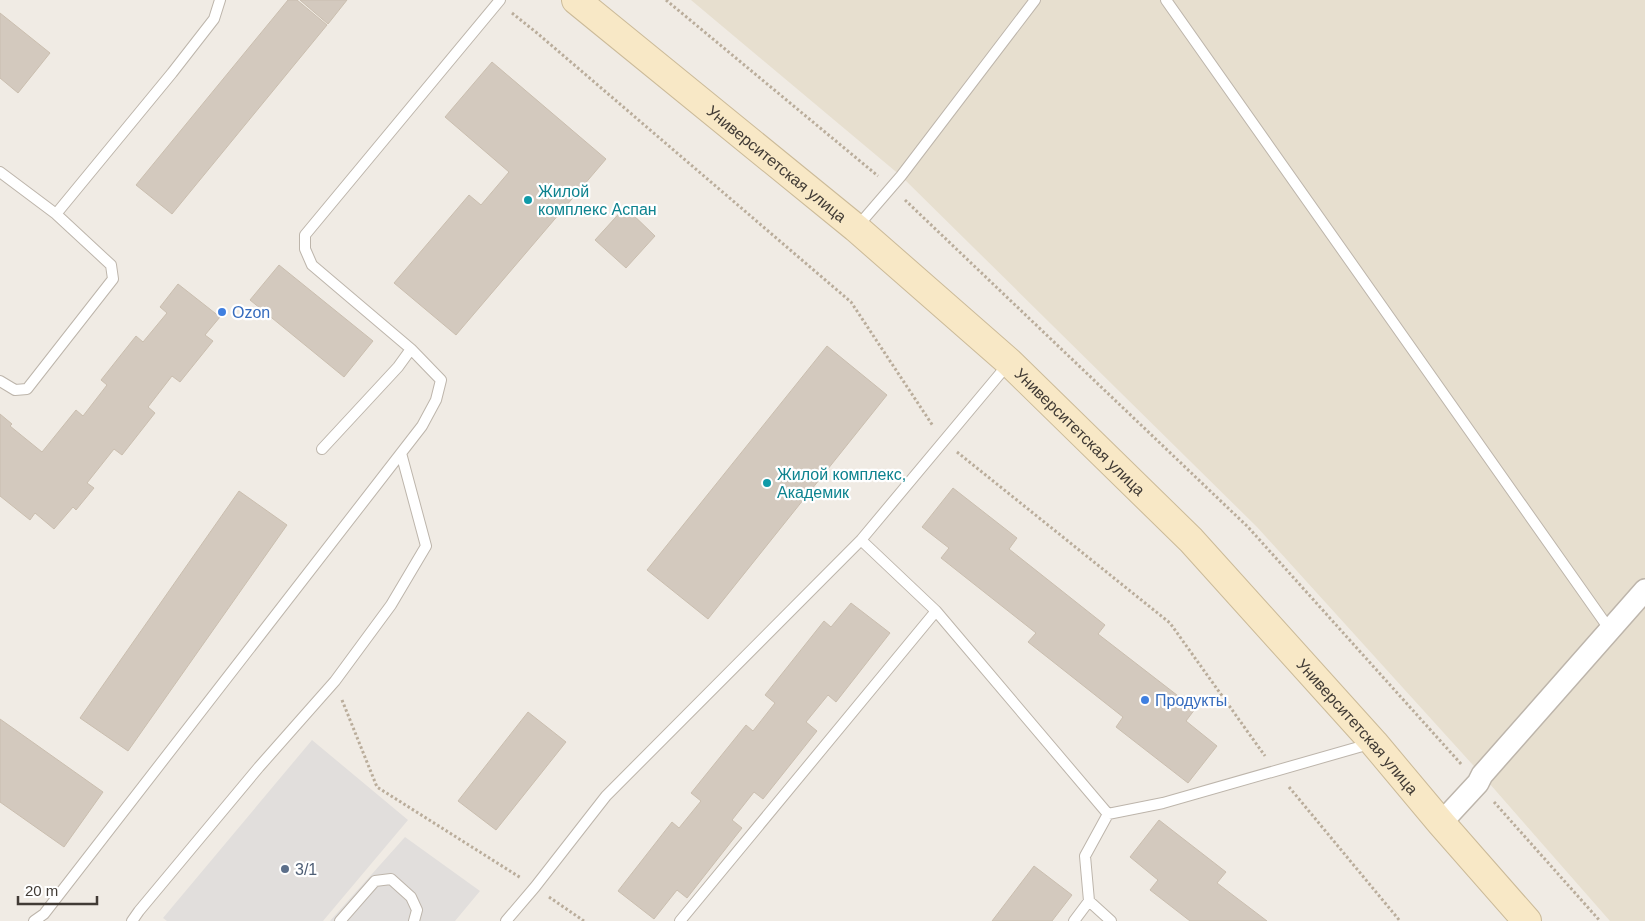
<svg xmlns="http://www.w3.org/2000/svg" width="1645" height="921" font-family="Helvetica,sans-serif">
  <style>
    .education { fill: #e7dfcf }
    .parking { fill: #e1dedc }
    .building { fill: #d3c9be; stroke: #cabeaf }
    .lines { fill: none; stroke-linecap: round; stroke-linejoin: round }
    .service-casing { stroke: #bdb5ab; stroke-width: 12 }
    .minor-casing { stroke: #bdb5ab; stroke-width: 24 }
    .secondary-casing { stroke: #cbba98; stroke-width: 30 }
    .path { stroke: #baad9b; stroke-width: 3; stroke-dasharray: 2.5 2.5; stroke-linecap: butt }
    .service { stroke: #fff; stroke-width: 10 }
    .minor { stroke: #fff; stroke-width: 21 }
    .secondary { stroke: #f8e8c6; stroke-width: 28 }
    .culture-dot { fill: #0f9aa8; stroke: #fff; stroke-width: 2 }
    .shop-dot { fill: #3f7fe0; stroke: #fff; stroke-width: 2 }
    .service-dot { fill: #5c6f8a; stroke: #fff; stroke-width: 2 }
    .labels { text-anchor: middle; stroke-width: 4.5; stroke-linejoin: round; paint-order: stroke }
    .street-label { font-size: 16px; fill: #413b35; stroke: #fff }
    .culture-label { font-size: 16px; fill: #0d838f; stroke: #fff; text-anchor: start }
    .shop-label { font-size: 16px; fill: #366cbe; stroke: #fff; text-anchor: start }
    .service-label { font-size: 16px; fill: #4e5e75; stroke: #fff; text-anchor: start }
  </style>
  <rect width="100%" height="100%" fill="#f0ebe4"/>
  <path class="education" d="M691 0H1645V921H1610L1482 775 1257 527 901 176Z"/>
  <path class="parking" d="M312 740 408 820 323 921H167L163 918Z
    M405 837 480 891 455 921H330Z"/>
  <path class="building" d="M288 0H297L327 25 172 214 136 185Z
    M300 0H347L328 24Z
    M0 13 50 53 18 93 0 78Z
    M492 62 606 159 456 335 394 283 469 195 481 205 509 172 445 117Z
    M625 207 655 236 626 268 595 240Z
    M279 265 373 341 344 377 250 300Z
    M178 284 220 317 205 335 213 341 180 382 172 376 148 407 155 413 122 455 114 449 87 483 94 488 76 510 73 507 54 529 35 513 30 520 0 496V414L12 424 10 426 42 452 76 410 83 416 107 385 101 380 136 336 143 342 167 313 160 307Z
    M827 346 887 395 708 619 647 570Z
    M953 488 1017 538 1009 549 1105 625 1098 634 1195 709 1186 721 1217 746 1188 783 1116 727 1123 717 1028 642 1036 633 941 558 949 548 922 527Z
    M239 491 287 525 128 751 80 718Z
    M851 603 890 633 836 702 828 695 806 722 817 731 763 799 754 792 732 820 742 828 687 898 677 890 654 919 618 891 672 822 679 828 701 801 691 793 746 725 753 731 775 703 765 695 824 621 831 627Z
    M528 712 566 742 496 830 458 801Z
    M0 719 103 792 64 847 0 802Z
    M1159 820 1226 872 1217 883 1267 921H1190L1150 890 1158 880 1130 857Z
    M1034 866 1072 895 1052 921H992Z"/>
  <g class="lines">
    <g class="service-casing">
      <path id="service" d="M1166 0 1610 630
        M0 172 56 214 111 265 113 279 27 389 15 390 0 381
        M56 214 172 73 214 19 220 0
        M857 227 901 176 1035 0
        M322 449 398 367 411 349 312 265 305 249V235L500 0
        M861 540 936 611 1108 814 1085 856 1089 901 1111 921
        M1108 814 1163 803 1373 743
        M34 921 44 914 422 426 436 400 441 380 411 349
        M132 921 139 911 259 767 335 681 391 605 426 546 401 453
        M340 921 375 881 391 879 411 897 417 910 414 921
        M506 921 535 887 606 796 861 540 1009 363
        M680 921 936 611
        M1074 921 1089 901"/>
    </g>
    <g class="minor-casing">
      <path id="minor" d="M1441 823 1478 783 1482 775 1645 590"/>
    </g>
    <g class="secondary-casing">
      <g id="secondary">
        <path id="s1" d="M576 0 856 228 1009 362 1191 540 1374 743 1441 823 1527 921"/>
      </g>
    </g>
    <path class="path" d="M666 0 878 176
      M512 13 537 33 851 302 933 426
      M905 200 1248 527 1462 765
      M957 452 1170 623 1265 756
      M342 700 377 787 521 878
      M1289 787 1400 921
      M1494 802 1600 921
      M549 897 584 921"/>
    <use href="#service" class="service"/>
    <use href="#minor" class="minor"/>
    <use href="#secondary" class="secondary"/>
  </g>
  <g class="culture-dot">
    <circle cx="528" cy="200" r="5"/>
    <circle cx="767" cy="483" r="5"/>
  </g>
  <g class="shop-dot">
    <circle cx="222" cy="312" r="5"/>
    <circle cx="1145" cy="700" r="5"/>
  </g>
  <circle class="service-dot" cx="285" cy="869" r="5"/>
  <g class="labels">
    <g class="street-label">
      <text dy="6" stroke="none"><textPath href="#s1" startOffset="259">Университетская улица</textPath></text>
      <text dy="6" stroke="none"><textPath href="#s1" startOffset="664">Университетская улица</textPath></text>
      <text dy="6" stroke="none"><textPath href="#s1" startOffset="1069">Университетская улица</textPath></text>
    </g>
    <g class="culture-label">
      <text x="538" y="197">Жилой<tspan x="538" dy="18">комплекс Аспан</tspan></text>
      <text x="777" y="480">Жилой комплекс,<tspan x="777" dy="18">Академик</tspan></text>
    </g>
    <g class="shop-label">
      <text x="232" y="318">Ozon</text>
      <text x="1155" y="706">Продукты</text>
    </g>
    <g class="service-label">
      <text x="295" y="875">3/1</text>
    </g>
  </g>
  <path d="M18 896v8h79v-8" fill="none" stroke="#413b35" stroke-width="2.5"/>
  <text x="25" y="896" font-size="15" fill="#413b35" stroke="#ffffff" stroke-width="4" paint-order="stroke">20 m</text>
</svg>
